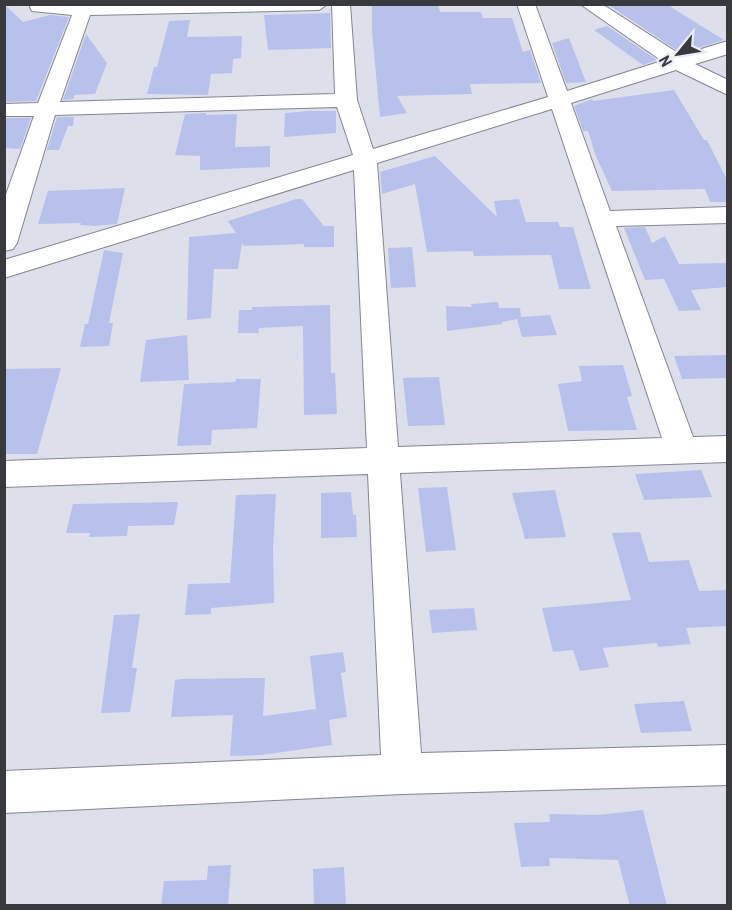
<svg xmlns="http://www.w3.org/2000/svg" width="732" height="910" font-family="'Archivo Narrow',sans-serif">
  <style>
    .building { fill: #b8c1eb }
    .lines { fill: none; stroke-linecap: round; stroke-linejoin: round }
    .minor-casing { stroke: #83858f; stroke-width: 2 }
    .minor { fill: #fff; fill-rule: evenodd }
  </style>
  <rect width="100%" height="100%" fill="#dde0eb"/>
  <path class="building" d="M4 4 23 22 50 15 69 17 36 101 4 102Z
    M607 4H666L724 40 681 53Z
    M438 5 440 12H481L483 18H512L523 52 530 50 541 83 470 84 472 94 397 96 407 113 380 117 372 32V6Z
    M330 13 331 48 268 50 264 15Z
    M190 20 187 37 242 36 241 58 233 59 232 73 211 74 208 95 147 94 154 67H157L169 21Z
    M607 26 657 60 643 65 594 30Z
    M86 34 107 63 95 94 74 95V99L63 100Z
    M569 38 586 82 566 83 552 43Z
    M674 90 704 140H707L728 182V202H710L705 189 612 191 595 154 588 131H583L574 106 592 99 593 101Z
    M309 111H336V133L284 137 285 113Z
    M206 113V115L237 114 235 147 270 146V167L200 170V156L175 155 185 114Z
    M57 117H74L73 126H68L59 150H47Z
    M4 118H31L20 149 4 148Z
    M435 156 497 217 494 201 519 199 526 222H558L560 227H573L591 289H559L551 255 474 256 473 251 427 252 415 184 382 194 380 172Z
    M125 188 117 224 94 226 80 225 81 223 38 224 48 191Z
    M296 199H302L324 226H334V247H304V244L244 246 242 243 238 269H214L211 318 187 320 189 237 236 233 228 221Z
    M645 227 652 243 665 236 679 264 728 263V287L691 290 701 310 679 311 664 279 645 280 624 228Z
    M412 247 416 287 391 288 388 248Z
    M104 250 123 253 109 323H113L109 346 80 347 85 324H88Z
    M498 302 499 308H520L521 317 550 315 557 335 522 337 517 319 502 322V324L447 331 446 306 472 307 471 304Z
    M330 305 331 373H335L337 414 304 415 303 326 259 328 258 333H238L239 310H252V307Z
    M187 335 189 380 140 382 146 340Z
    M728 355V378L682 379 674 356Z
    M623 365 632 396 627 397 637 430 568 431 558 384 582 381 579 366Z
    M61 368 37 454H4V369Z
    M439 377 445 425 408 426 403 378Z
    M236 379H261L257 428 212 430 211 445 177 446 184 384 235 382Z
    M701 470 712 497 644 500 635 474Z
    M447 487 456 550 426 552 418 488Z
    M555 490 566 537 525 539 512 493Z
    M351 492 353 515H356L357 537 321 538V493Z
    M276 494 273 548 274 603 211 608V614L185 615 188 584 230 583 236 495Z
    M178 502 174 525 128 526 127 536 89 537 90 533H66L73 504Z
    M640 532 649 562 689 560 699 591 728 590V626L686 628 691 644 658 647 657 643 603 648 609 667 580 671 573 650 553 652 542 608 631 600 612 533Z
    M474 608 477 630 432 633 429 610Z
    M140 614 132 668H137L130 712 101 713 114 615Z
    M343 652 346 672 341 673 347 717 329 720 332 745 262 755 230 756 233 715 171 717 175 680 182 679 265 678 263 716 316 709 310 656Z
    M684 701 692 731 641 733 634 704Z
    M643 810 667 906H630L618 860 549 858 550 866 521 867 514 823 550 822 549 814 598 815Z
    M231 865 228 906H161L164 881 207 880 208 866Z
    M344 867 346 906H314L313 869Z"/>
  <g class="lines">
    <g class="minor-casing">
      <path id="minor" d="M32 4H328L319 10 90 15 60 102 335 94 332 4H350L357 100 373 149 548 97 517 4H535L567 91 662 61 580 4H602L681 55 728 41V54L695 64 728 80V95L676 70 571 103 610 211 728 207V223L616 226 693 437 728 436V462L400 473 421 753 728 745V785L402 794 4 813V771L381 755 368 474 4 487V461L367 448 354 170 4 278V260L353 155 337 107 55 115 17 243 13 249 4 251V200L34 116H4V104L38 103 72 15 32 11 30 7ZM552 109 662 438 398 447 377 163Z"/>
    </g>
    <use href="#minor" class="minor"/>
  </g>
  <rect width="732" height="910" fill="none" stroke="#38393d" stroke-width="12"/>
  <g transform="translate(678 54) rotate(240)" stroke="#eaedf8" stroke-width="4.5" paint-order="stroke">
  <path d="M0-4.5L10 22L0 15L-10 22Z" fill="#38393d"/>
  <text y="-9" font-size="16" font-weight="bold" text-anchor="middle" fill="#38393d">N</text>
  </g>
</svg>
